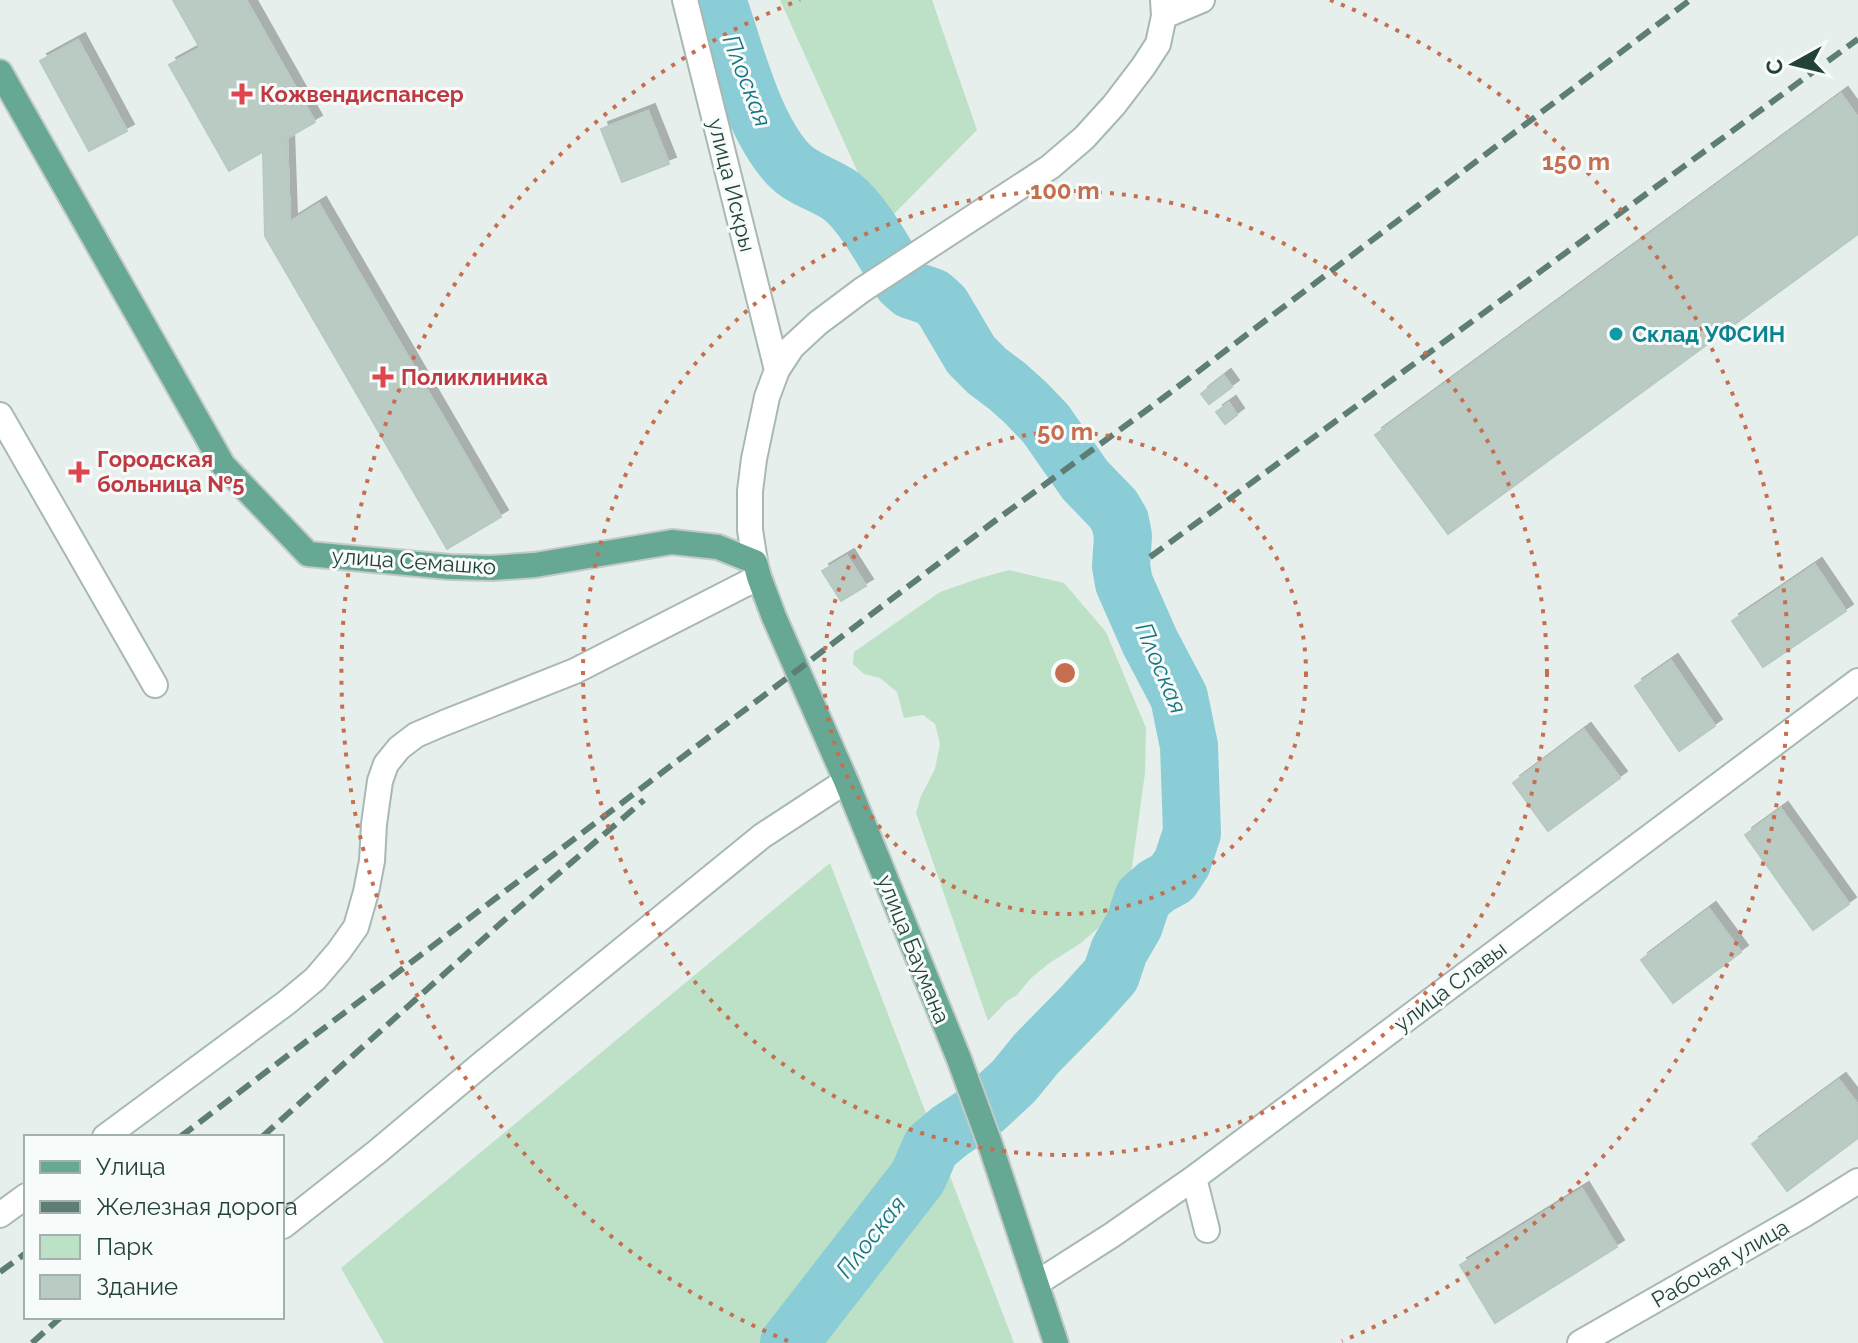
<svg xmlns="http://www.w3.org/2000/svg" width="1858" height="1343" font-family="Raleway,sans-serif">
  <style>
    .green { fill: #bde1c6 }
    .lines { fill: none; stroke-linecap: round; stroke-linejoin: round }
    .river { stroke: #8bcdd7; stroke-width: 58 }
    .building { fill: #bacbc4; stroke: #b7cac2; stroke-width: 2; filter: url(#shadow) }
    .minor-casing { stroke: #a8b8b2; stroke-width: 28 }
    .major-casing { stroke: #c1cac8; stroke-width: 28 }
    .minor { stroke: #fff; stroke-width: 24 }
    .major { stroke: #67a895; stroke-width: 24 }
    .rail { stroke: #5e7e75; stroke-width: 6; stroke-dasharray: 16 8; stroke-linecap: butt }
    .ring { fill: none; stroke: #c56e50; stroke-width: 4; stroke-dasharray: 4 8 }
    .health-dot { fill: #e0444e; stroke: #f7fbf9; stroke-width: 3 }
    .culture-dot { fill: #0f9aa8; stroke: #f7fbf9; stroke-width: 3 }
    .labels { text-anchor: middle; stroke-width: 6; stroke-linejoin: round; paint-order: stroke }
    .health-label { font-size: 22px; font-weight: bold; fill: #be3a42; stroke: #f7fbf9; text-anchor: start }
    .street-label { font-size: 22px; fill: #23433a; stroke: #f7fbf9 }
    .culture-label { font-size: 22px; font-weight: bold; fill: #0d838f; stroke: #f7fbf9; text-anchor: start }
    .water-label { font-size: 24px; font-style: italic; fill: #187584; stroke: #f7fbf9 }
    .centre { fill: #c56e50; stroke: #f7fbf9; stroke-width: 4 }
    .ring-label { font-size: 24px; text-anchor: middle; font-weight: bold; fill: #c56e50; stroke: #f7fbf9; stroke-width: 6; stroke-linejoin: round; paint-order: stroke }
  </style>
  <defs>
    <filter id="shadow"><feDropShadow dx="7" dy="-7" stdDeviation="0" flood-color="#0004"/></filter>
  </defs>
  <rect width="100%" height="100%" fill="#e6efeb"/>
  <path class="green" d="M780 0H932L977 130 882 226Z
    M1009 570 1064 583 1106 632 1146 728 1145 773 1132 867 1123 895 1105 922 1081 943 1048 964 1030 979 1017 995 1007 1001 988 1021 916 813 921 796 935 769 940 744 935 724 923 715 904 718 897 692 880 678 864 674 853 664 854 652 940 592 980 578Z
    M830 863 1014 1343H384L341 1268Z"/>
  <g class="lines">
    <path class="river" d="M717 0C735 51 752 125 788 164 803 180 824 184 841 196 864 214 886 256 902 282L911 290 932 297 942 306 971 355 987 371 1007 386 1026 403 1046 424 1085 480 1113 509 1120 521 1123 536 1121 566 1124 583 1150 642 1179 697 1189 746 1192 833 1182 863 1172 878 1157 886 1143 898 1134 925 1119 951 1111 975 1084 1005 1036 1054 1014 1081 985 1108 950 1131 931 1147 918 1177 789 1343"/>
  </g>
  <path class="building" d="M173 0H246L315 122 229 171 169 65 200 48Z
    M78 40 127 131 89 151 40 61Z
    M1841 94 1858 118V234L1448 534 1375 435Z
    M648 111 669 164 622 182 601 129Z
    M287 138 290 222 319 204 501 517 447 549 265 236 263 152Z
    M1224 376 1232 387 1209 404 1201 394Z
    M1229 403 1237 415 1225 424 1216 412Z
    M847 556 866 586 841 601 822 571Z
    M1815 565 1846 611 1763 667 1732 621Z
    M1671 661 1715 726 1679 751 1635 686Z
    M1584 730 1620 778 1548 831 1513 783Z
    M1781 809 1849 904 1813 930 1745 835Z
    M1709 909 1741 952 1673 1003 1641 960Z
    M1839 1080 1858 1105V1138L1787 1191 1752 1144Z
    M1582 1189 1617 1247 1495 1323 1460 1265Z"/>
  <g class="lines">
    <g class="minor-casing">
      <path id="minor" d="M685 0 777 370
        M1164 16 1202 0
        M0 415 155 685
        M755 562 750 530V491L754 459 767 397 777 370 792 347 818 323 862 290 1050 167 1084 138 1114 105 1143 67 1158 44 1164 16 1163 0
        M105 1137 286 1003 315 979 339 951 356 927 366 892 372 861 374 824 380 781 386 764 399 748 416 735 444 723 575 671 759 577
        M1194 1178 1207 1230
        M0 1215 26 1196
        M283 1226 377 1152 483 1063 762 836 846 781
        M1037 1283 1112 1235 1194 1178 1858 681
        M1580 1343 1805 1214 1858 1181"/>
    </g>
    <g class="major-casing">
      <path id="major" d="M0 72 223 465 308 554 450 567 492 568 535 565 672 542 718 547 755 562 759 577 774 617 846 781 959 1059 989 1141 1056 1343"/>
    </g>
    <use href="#minor" class="minor"/>
    <use href="#major" class="major"/>
    <path class="rail" d="M1150 557 1858 39
      M180 1137 992 523 1151 407 1690 0
      M262 1137 501 923 644 800
      M0 1272 26 1253
      M32 1343 61 1317"/>
  </g>
  <g class="ring">
    <circle cx="1065" cy="673" r="241"/>
    <circle cx="1065" cy="673" r="482"/>
    <path d="M788 1341A723 723 0 0 1 800 0M1330 0A723 723 0 0 1 1342 1341"/>
  </g>
  <g class="health-dot">
    <path d="M238 82h8v8h8v8h-8v8h-8v-8h-8v-8h8z"/>
    <path d="M379 365h8v8h8v8h-8v8h-8v-8h-8v-8h8z"/>
    <path d="M75 460h8v8h8v8h-8v8h-8v-8h-8v-8h8z"/>
  </g>
  <circle class="culture-dot" cx="1616" cy="334" r="8"/>
  <g class="labels">
    <g class="health-label">
      <text x="260" y="102">Кожвендиспансер</text>
      <text x="401" y="385">Поликлиника</text>
      <text x="97" y="467">Городская<tspan x="97" dy="25">больница №5</tspan></text>
    </g>
    <g class="street-label">
      <text transform="translate(732 185) rotate(76)" y="8">улица Искры</text>
      <text transform="translate(414 561) rotate(4)" y="8">улица Семашко</text>
      <text transform="translate(914 949) rotate(68)" y="8">улица Баумана</text>
      <text transform="translate(1450 986) rotate(-37)" y="8">улица Славы</text>
      <text transform="translate(1720 1263) rotate(-30)" y="8">Рабочая улица</text>
    </g>
    <g class="culture-label">
      <text x="1632" y="342">Склад УФСИН</text>
    </g>
    <g class="water-label">
      <text transform="translate(747 81) rotate(69)" y="8">Плоская</text>
      <text transform="translate(1161 668) rotate(67)" y="8">Плоская</text>
      <text transform="translate(871 1237) rotate(-52)" y="8">Плоская</text>
    </g>
  </g>
  <circle cx="1065" cy="673" r="12" class="centre"/>
  <g class="ring-label">
    <text x="1576" y="170">150 m</text>
    <text x="1065" y="199">100 m</text>
    <text x="1065" y="440">50 m</text>
  </g>
  <rect x="24" y="1135" width="260" height="184" fill="#f7fbf9" stroke="#a2b1ad" stroke-width="2"/>
  <rect x="40" y="1161" width="40" height="12" fill="#67a895" stroke="#a2b1ad" stroke-width="2"/>
  <text x="96" y="1175" font-size="24" fill="#23433a">Улица</text>
  <rect x="40" y="1201" width="40" height="12" fill="#5e7e75" stroke="#a2b1ad" stroke-width="2"/>
  <text x="96" y="1215" font-size="24" fill="#23433a">Железная дорога</text>
  <rect x="40" y="1235" width="40" height="24" fill="#bde1c6" stroke="#a2b1ad" stroke-width="2"/>
  <text x="96" y="1255" font-size="24" fill="#23433a">Парк</text>
  <rect x="40" y="1275" width="40" height="24" fill="#bacbc4" stroke="#a2b1ad" stroke-width="2"/>
  <text x="96" y="1295" font-size="24" fill="#23433a">Здание</text>
  <g transform="translate(1794 64) rotate(262)" stroke="#f7fbf9" stroke-width="6" paint-order="stroke">
  <path d="M0-6L14 30L0 20L-14 30Z" fill="#23433a"/>
  <text y="-12" font-size="22" font-weight="bold" text-anchor="middle" fill="#23433a">С</text>
  </g>
</svg>
